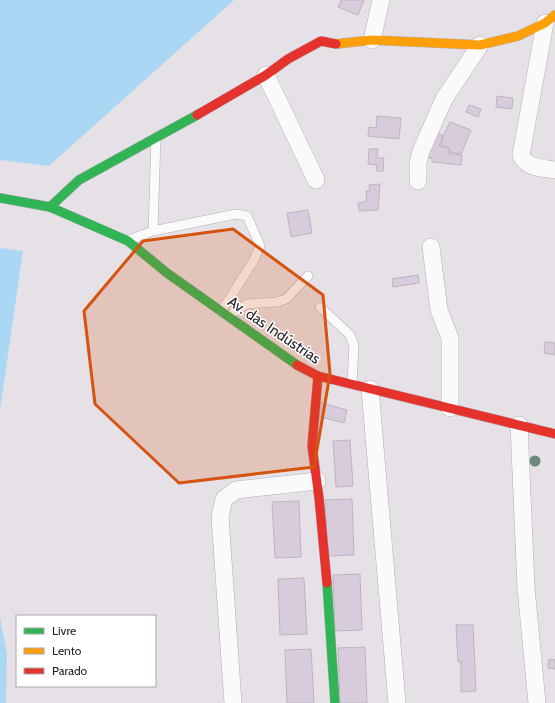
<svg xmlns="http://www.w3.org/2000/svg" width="555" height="703" font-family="Cabin,sans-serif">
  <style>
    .water { fill: #aad8f4 }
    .building { fill: #d7cbdc; stroke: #bbb6bc }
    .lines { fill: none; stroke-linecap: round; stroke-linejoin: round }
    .lane-casing { stroke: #b4b0b5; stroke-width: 10 }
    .street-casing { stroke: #b4b0b5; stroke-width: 18 }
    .fast-casing { stroke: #b4b0b5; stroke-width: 10 }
    .slow-casing { stroke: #b4b0b5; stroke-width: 10 }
    .jam-casing { stroke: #b4b0b5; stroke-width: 10 }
    .lane { stroke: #fbfafb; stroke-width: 9 }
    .street { stroke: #fbfafb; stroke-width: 17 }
    .fast { stroke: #30b455; stroke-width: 9 }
    .slow { stroke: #ff9f0a; stroke-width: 9 }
    .jam { stroke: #e5322d; stroke-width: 9 }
    .tree { fill: #68897b }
    .marked { fill: #d5540f; fill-opacity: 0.2; stroke: #d5540f; stroke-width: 3; stroke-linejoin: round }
    .labels { text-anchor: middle; stroke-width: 3; stroke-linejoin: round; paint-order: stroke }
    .street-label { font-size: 15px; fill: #282429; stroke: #fff }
  </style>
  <rect width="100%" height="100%" fill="#e6e0e7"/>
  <path class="water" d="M0 0H234L49 166 0 160Z
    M0 248 23 251 0 410Z
    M0 617 7 655 6 703H0Z"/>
  <path class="building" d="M341 0H364L358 15 338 7Z
    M497 96 513 98 512 109 496 107Z
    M469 105 481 109 478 117 466 112Z
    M377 116 401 118 399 139 368 136 369 127 376 128Z
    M450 122 471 130 461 154 450 152 449 148 441 145 443 136Z
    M431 131 443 136 439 146 449 148V154L462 155 461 165 432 162V158L423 157Z
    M369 149H378L377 158H384L383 171H376L377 165 368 164Z
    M380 184 378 210 359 211 358 203 367 201 366 191H370L369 185Z
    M308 210 312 233 291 237 287 213Z
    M418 275 419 283 393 287 392 279Z
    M545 342 555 343V355L544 353Z
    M321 403 347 410 344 423 317 416Z
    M350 440 353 486 336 487 333 441Z
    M352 499 354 555 328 556 325 500Z
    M299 501 301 557 275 558 272 502Z
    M360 574 362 630 335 631 333 575Z
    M304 578 307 634 280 635 278 579Z
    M456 625H473L476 691 461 692V662H458Z
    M365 647 367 703H340L338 648Z
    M311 649 314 703H287L285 650Z
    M549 659 555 660V669L548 668Z"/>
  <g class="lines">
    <g class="lane-casing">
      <path id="lane" d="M153 231 156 138
        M129 240 153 231 236 214 247 216 260 246 254 260 221 312
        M320 307 350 335 354 345 352 384
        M228 316 247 304 277 302 286 299 308 276"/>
    </g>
    <g class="street-casing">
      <path id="street" d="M545 23 521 155C525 168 544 168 555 170
        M372 40 381 0
        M266 75 316 180
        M418 181V163L421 151 444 99 480 45
        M431 247 439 310 450 338V408
        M370 389 397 703
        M519 425 526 588 537 703
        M233 703 220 517 224 499 236 490 317 481"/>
    </g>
    <g class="fast-casing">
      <path id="fast" d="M0 198 50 207 128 241 167 273 297 365
        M50 207 79 180 197 115
        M327 583 335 703"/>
    </g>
    <g class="slow-casing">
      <path id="slow" d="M336 44 372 40 480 45 518 36 545 23 555 15"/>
    </g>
    <g class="jam-casing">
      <path id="jam" d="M197 115 266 75 288 59 321 41 336 44
        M297 365 318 376 555 434
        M318 376 312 446 319 498 327 583"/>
    </g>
    <use href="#lane" class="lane"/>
    <use href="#street" class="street"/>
    <use href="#fast" class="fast"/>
    <use href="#slow" class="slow"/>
    <use href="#jam" class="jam"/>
  </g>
  <circle class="tree" cx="535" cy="461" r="5.5"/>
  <path class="marked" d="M233 229 323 295 330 374 314 467 179 483 95 404 84 311 143 241Z"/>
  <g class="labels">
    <g class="street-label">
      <text transform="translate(274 330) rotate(34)" y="5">Av. das Indústrias</text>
    </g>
  </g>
  <rect x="16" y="615" width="140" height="72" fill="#ffffff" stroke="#a9a7a9"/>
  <rect x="24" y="628" width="20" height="6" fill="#30b455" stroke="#a9a7a9"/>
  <text x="52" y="635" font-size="12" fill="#282429">Livre</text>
  <rect x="24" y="648" width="20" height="6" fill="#ff9f0a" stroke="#a9a7a9"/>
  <text x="52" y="655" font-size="12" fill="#282429">Lento</text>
  <rect x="24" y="668" width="20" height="6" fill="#e5322d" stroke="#a9a7a9"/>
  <text x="52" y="675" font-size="12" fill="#282429">Parado</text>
</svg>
